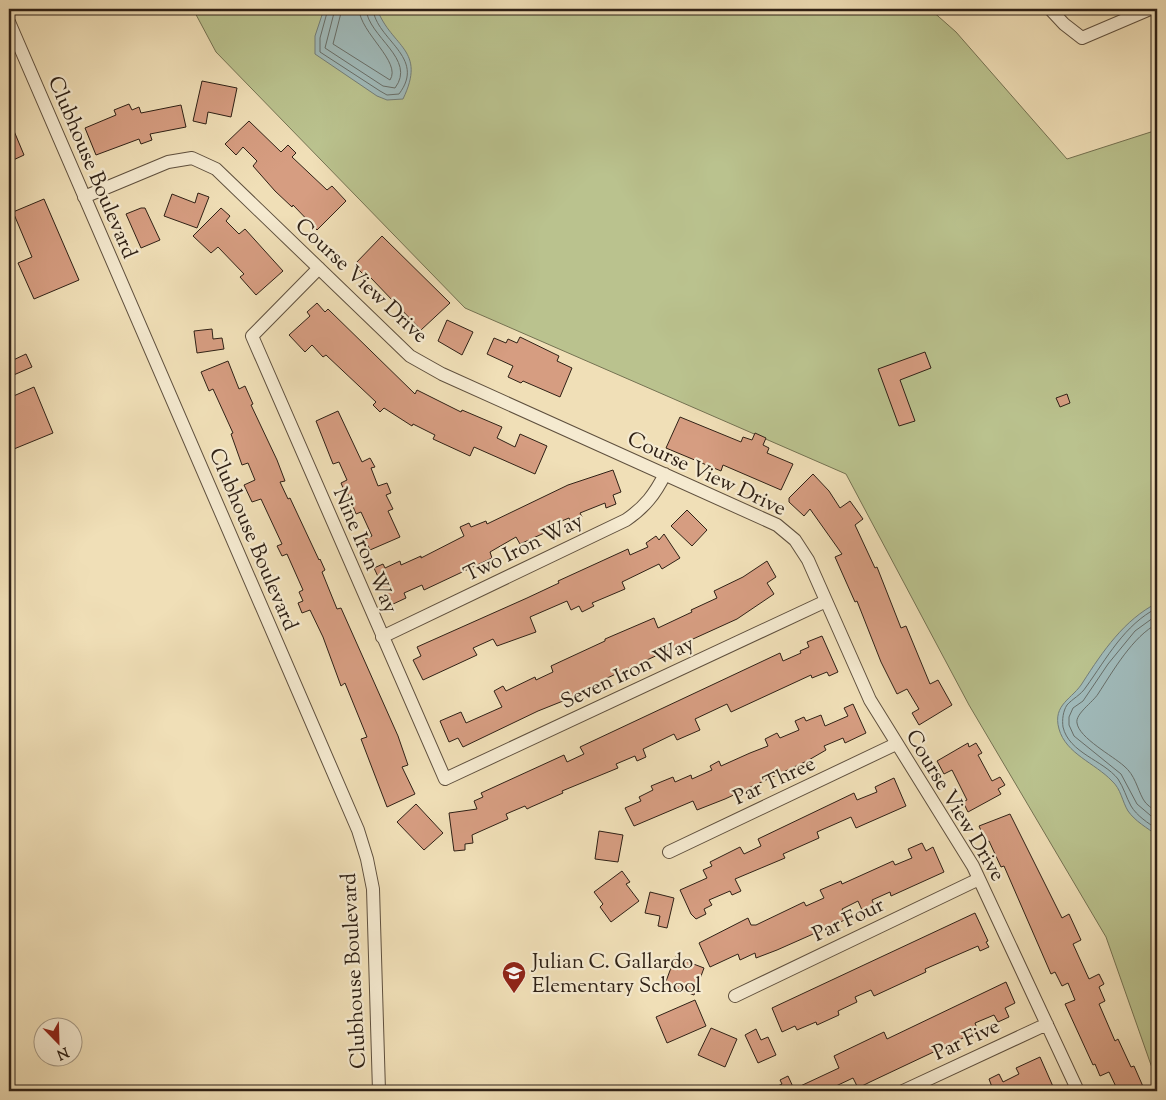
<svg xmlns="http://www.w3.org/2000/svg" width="1166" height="1100" font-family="'Sorts Mill Goudy',serif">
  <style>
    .green { fill: #bac28e; stroke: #747252 }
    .water { fill: #a0baba; stroke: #737d78 }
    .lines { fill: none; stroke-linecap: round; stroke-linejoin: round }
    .shore { stroke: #686e68; stroke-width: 1 }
    .building { fill: #d69d81; stroke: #2f2116 }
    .minor-casing { stroke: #5f503e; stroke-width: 14 }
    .minor { stroke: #f5ead0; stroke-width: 12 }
    .labels { text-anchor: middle; stroke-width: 4.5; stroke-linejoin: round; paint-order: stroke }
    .street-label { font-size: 21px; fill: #2f2116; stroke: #f5ead0 }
    .poi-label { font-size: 21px; fill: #2f2116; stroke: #f5ead0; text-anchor: start }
  </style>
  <rect width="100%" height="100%" fill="#f0dfb7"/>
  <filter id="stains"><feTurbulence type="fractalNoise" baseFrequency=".004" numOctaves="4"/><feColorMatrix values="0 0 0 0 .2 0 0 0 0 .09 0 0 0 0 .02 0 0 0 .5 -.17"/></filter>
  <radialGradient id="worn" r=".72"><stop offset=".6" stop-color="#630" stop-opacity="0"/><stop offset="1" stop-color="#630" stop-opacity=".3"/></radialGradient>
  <path class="green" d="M193 9H930L956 32 1067 159 1157 130V1082L1106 937 969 705 846 474 465 308 216 52Z"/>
  <path class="water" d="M324 9H377C392 48 427 49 403 99L387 100 377 96 315 54V36Z
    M1157 603V835C1147 828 1135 821 1128 811 1122 801 1121 789 1112 781 1095 763 1066 754 1059 729 1052 704 1073 699 1083 682 1103 651 1124 620 1157 603Z"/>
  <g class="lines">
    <path class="shore" d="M328 9 320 38V52L380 91 387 95 399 94C427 57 376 40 373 9
      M335 9 325 48 383 86 395 88C417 59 368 37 366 9
      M342 9 333 44 390 80C402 62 360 33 359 9
      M1157 608C1124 625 1107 658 1086 687 1081 695 1072 699 1067 705 1063 711 1062 720 1063 727 1069 753 1103 760 1118 779 1124 788 1126 797 1131 806 1137 816 1148 823 1157 829
      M1157 615 1135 631 1108 664 1083 701 1073 708 1069 717V725L1074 736 1121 774 1137 804 1157 821
      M1157 624C1133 636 1113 671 1098 694 1093 702 1075 714 1077 723 1079 738 1113 756 1124 766 1135 775 1137 788 1143 799 1146 805 1152 808 1157 812"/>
  </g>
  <path class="building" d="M202 81 237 88 231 117 208 112 206 124 193 121Z
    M129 104 132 110 139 107 141 113 181 105 186 127 150 134 152 140 141 144 139 139 96 155 85 128 116 115 114 110Z
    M9 119 24 155 9 162Z
    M249 121 281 152 288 145 296 153 292 157 327 190 332 186 346 201 317 230 293 205 292 207 275 191 253 166 257 161 243 147 236 155 225 144Z
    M198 193 209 197 197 228 164 216 172 194 195 203Z
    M44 199 79 280 34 299 18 263 32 257 13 212Z
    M141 208H145L160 240 141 248 126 214Z
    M221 208 230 216 226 221 239 234 245 229 283 271 256 295 240 277 244 274 218 247 211 253 193 236Z
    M382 236 450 303 421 330 370 277 368 279 354 265Z
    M317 303 325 312 328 309 415 394 417 390 461 412 462 410 502 427 497 438 515 447 520 434 547 446 535 474 474 447 470 456 433 439 435 435 413 424 412 426 384 408 380 412 373 405 376 402 326 355 323 357 312 345 305 352 289 335 310 316 307 312Z
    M447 320 473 332 462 355 438 341Z
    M212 329 213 339 222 338 224 349 197 353 194 331Z
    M520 337 559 356 557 361 572 368 560 397 523 381 521 383 508 377 513 366 487 354 494 338 506 343 508 339 517 343Z
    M925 352 931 368 900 380 915 421 899 426 878 369Z
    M26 354 32 367 9 377V362Z
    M228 361 239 389 245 386 253 404 251 405 277 460 285 481 280 482 288 499 290 498 319 560 320 559 325 570 322 572 337 609 341 608 398 736 408 765 402 767 415 794 387 807 361 739 367 737 345 683 341 686 323 637 310 610 302 613 298 603 303 601 299 592 303 590 287 554 282 556 277 546 282 544 261 499 252 502 244 485 255 480 248 463 242 465 231 434 233 433 213 389 209 391 201 372Z
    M34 387 53 433 9 451V398Z
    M1067 394 1070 403 1060 407 1056 398Z
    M338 411 362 462 370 458 375 467 371 468 378 486 387 483 391 493 386 495 393 509 388 511 400 537 370 550 365 539 372 536 361 512 356 514 348 494 346 495 341 483 347 480 339 462 333 464 316 421Z
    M680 417 741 442 743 437 752 440 755 433 766 438 763 445 769 448 767 453 793 464 781 490 723 465 721 471 666 448Z
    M613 470 621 492 613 495 616 504 606 508 605 503 580 513 582 517 571 522 569 518 552 525 553 529 520 544 516 537 490 552 492 558 424 590 422 585 404 593 406 598 391 605 374 568 383 564 385 568 400 561 401 565 421 556V558L464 536 460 527 469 523 471 527 486 521 487 524 568 485Z
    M813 474 829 491 840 508 850 501 863 519 855 525 875 568 877 567 901 628 906 626 930 684 938 680 952 705 919 725 912 713 919 709 907 689 897 694 881 662 857 601 855 602 835 557 842 554 810 509 804 516 789 502V498Z
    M687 510 707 530 692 546 671 526Z
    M664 534 680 558 662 569 659 564 622 582 625 589 592 603 594 606 582 612 579 606 571 610 567 601 530 617 536 632 497 646 493 639 473 648 477 655 423 680 413 660 421 656 417 647 527 598 559 583 558 581 628 549 630 555 648 547 646 543 656 536 659 540Z
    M767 561 776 577 767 583 774 594 737 619 605 679 606 680 577 693 578 695 538 711 463 747 458 738 449 742 440 721 461 712 466 723 502 707 494 691 503 686 506 691 535 677 536 680 553 672 551 666 605 641V639L654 618 658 628 692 612 691 610 717 598 714 591 743 577Z
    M822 636 838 672 829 676 827 672 812 678 811 675 731 712 727 704 695 719 700 730 677 740 674 734 643 749 646 757 637 761 635 756 616 764 618 768 562 791 563 793 531 807 527 809 525 806 506 814 508 819 472 835 473 843 465 844V850L454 851 449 813 477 809 474 801 483 797 481 793 564 755 567 762 584 754 580 747 780 653 783 661 801 653 800 651 809 647 807 642Z
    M853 704 866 733 845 743 843 738 824 746 826 750 807 761 725 799 697 810 693 801 634 826 625 808 641 801 639 797 653 790 651 786 673 777 675 782 691 775 692 779 712 770 710 766 719 761 721 766 750 753 768 746 765 739 777 733 780 738 799 730 795 721 804 717 806 721 821 715 825 726 848 716 844 708Z
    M968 743 969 747 976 743 982 753 978 755 992 781 1000 777 1005 785 998 789 1001 794 968 812 963 802 967 800 952 770 944 774 937 761Z
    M894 778 906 806 856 828 851 817 817 832 819 838 783 854 785 858 735 879 741 891 732 895 730 891 709 900 712 905 704 909 706 914 696 919 691 914 680 890 707 878 703 870 712 866 710 862 740 847 744 854 761 846 758 839 854 793 857 800 877 792 875 787Z
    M416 804 443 833 424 850 397 822Z
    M1010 814 1062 918 1069 914 1081 940 1073 944 1089 979 1099 974 1104 984 1099 987 1105 1001 1099 1004 1115 1041 1118 1039 1131 1067 1134 1066 1145 1091H1118L1109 1072 1100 1076 1095 1064 1093 1065 1065 1004 1075 1000 1068 983 1062 986 1055 972 1051 974 1004 866 1001 867 989 841 986 842 979 826Z
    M599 831 623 835 618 862 595 859Z
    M922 843 926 851 933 847 944 872 891 896 890 892 872 900 874 905 862 910 858 901 842 909 847 919 777 950 756 958 755 953 740 960 738 954 710 967 699 943 748 918 751 925H756L804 902 806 906 824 898 820 890 841 881 842 884 893 861 895 865 912 858 908 849Z
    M622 871 630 882 626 884 639 901 611 922 600 907 603 904 594 892Z
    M650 892 674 898 667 928 658 926 660 916 645 913Z
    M975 913 988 941 986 942 989 947 980 951 978 946 925 969 926 972 874 996 871 990 855 997 857 1002 838 1011 839 1015 817 1025 816 1022 797 1030 795 1026 782 1032 772 1008Z
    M675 957 704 968 694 995 665 984Z
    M1006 982 1015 1003 1005 1008 1009 1017 998 1022 994 1015 975 1023 978 1031 870 1082 858 1088 853 1078 836 1086 838 1091H767L782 1084 780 1080 788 1076 794 1089 839 1068 834 1056 884 1032 887 1039Z
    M695 1000 706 1026 667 1043 656 1017Z
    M711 1028 737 1039 725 1067 698 1055Z
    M756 1029 761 1040 768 1037 776 1055 758 1063 745 1035Z
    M1040 1057 1055 1091H983L992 1087 989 1079 999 1074 1003 1082 1019 1074 1016 1068Z"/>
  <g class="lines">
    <g class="minor-casing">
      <path id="minor" d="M1050 9 1064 24 1082 38 1150 9
        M9 22 358 830 367 859 373 889 379 1091
        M84 197 168 162 192 158 216 169 410 356 442 374 777 525 795 540 808 560 870 700 973 866 1078 1091
        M319 268 252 336 445 779 826 601
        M382 637 626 520C645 507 655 494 665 474
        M669 852 896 744
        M735 996 979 879
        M903 1091 1047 1024"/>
    </g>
    <use href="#minor" class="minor"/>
  </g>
  <defs>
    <g id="school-pin" transform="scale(1.25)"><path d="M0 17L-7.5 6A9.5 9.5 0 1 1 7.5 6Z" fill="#8f2418" stroke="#f5ead0"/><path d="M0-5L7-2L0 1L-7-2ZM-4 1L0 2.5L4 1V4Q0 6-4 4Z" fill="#fff"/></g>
  </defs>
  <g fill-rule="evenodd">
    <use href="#school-pin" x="514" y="973"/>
  </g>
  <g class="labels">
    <g class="street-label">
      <text transform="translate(93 167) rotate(67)" y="7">Clubhouse Boulevard</text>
      <text transform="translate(362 280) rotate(43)" y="7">Course View Drive</text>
      <text transform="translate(707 473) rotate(25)" y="7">Course View Drive</text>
      <text transform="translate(254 539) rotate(67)" y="7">Clubhouse Boulevard</text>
      <text transform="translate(523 547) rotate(-26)" y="7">Two Iron Way</text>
      <text transform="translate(366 550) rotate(67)" y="7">Nine Iron Way</text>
      <text transform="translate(627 672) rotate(-25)" y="7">Seven Iron Way</text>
      <text transform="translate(774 780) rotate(-25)" y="7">Par Three</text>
      <text transform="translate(956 805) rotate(59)" y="7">Course View Drive</text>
      <text transform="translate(848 919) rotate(-25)" y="7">Par Four</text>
      <text transform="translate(353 971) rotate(-93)" y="7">Clubhouse Boulevard</text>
      <text transform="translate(966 1039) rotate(-25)" y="7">Par Five</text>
    </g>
    <g class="poi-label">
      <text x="532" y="968">Julian C. Gallardo<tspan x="532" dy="24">Elementary School</tspan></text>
    </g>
  </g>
  <rect width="1166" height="1100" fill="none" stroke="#f0dfb7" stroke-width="30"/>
  <rect x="10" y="10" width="1146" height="1080" fill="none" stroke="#2f2116" stroke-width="2.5"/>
  <rect x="15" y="15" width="1136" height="1070" fill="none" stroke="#2f2116"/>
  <g transform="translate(58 1042) rotate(157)"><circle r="24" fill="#f5ead0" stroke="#a69a86"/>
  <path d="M0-4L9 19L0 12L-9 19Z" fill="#8f2418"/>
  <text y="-8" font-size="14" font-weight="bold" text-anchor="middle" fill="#2f2116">N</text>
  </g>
  <rect width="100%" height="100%" filter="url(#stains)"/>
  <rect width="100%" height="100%" fill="url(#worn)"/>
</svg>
